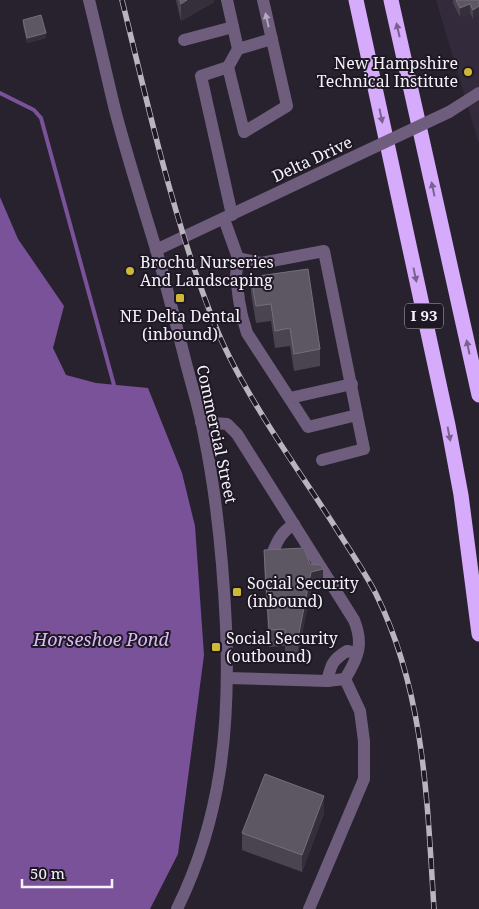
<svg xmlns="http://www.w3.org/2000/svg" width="479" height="909" font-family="'Noto Serif',serif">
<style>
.built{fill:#332a3b}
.water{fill:#7a529a}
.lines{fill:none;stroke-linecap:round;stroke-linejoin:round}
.stream{stroke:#7a529a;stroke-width:4}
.minor{stroke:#6e5d7d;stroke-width:12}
.highway{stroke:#d6abfb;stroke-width:15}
.rail-casing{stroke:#b9b4be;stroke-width:5.5}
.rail{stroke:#1e1824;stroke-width:4;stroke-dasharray:11;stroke-linecap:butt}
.minor-bridge{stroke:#6e5d7d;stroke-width:12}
.wall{fill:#4a4451}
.shaded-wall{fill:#352e3b}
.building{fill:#5c5763;stroke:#746f7b}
.oneway{fill:#b2a8bc}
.oneway2{fill:#7a6290}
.poi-dot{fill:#d0b837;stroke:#1e1824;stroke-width:2}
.labels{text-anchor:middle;stroke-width:4;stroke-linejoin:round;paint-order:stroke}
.shield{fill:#1e1824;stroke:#b5b1ba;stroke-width:1}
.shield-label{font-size:15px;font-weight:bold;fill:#f6f2fa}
.poi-label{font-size:16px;fill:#f6f2fa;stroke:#1e1824;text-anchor:start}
.street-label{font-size:16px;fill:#f6f2fa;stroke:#1e1824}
.water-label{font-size:18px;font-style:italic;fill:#d9baf6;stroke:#1e1824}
</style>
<rect width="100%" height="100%" fill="#28212e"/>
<polygon class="built" points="436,0 479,0 479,144"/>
<polygon class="water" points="0,197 18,239 64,306 53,348 66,375 96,383 148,388 182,473 195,526 204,655 178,854 150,909 0,909"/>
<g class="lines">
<polyline class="stream" points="0,93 34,110 41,118 114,385"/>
<g class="minor">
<path d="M89,0C98,36 106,73 115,110C127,156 142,203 156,249C167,288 177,328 187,367C193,390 200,412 204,435C217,498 223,562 226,626C230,727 222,817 177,909"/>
<polyline points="227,0 238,49 228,67"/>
<polyline points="184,40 233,27"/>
<polyline points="238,49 272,39"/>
<polyline points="449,112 479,93"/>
<polyline points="232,215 201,76 228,67 244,132 287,106 263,0"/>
<polyline points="224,219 238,258 236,276 239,300 242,316 247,333 308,427 357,415 364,449 322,460"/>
<polyline points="156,250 347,160"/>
<polyline points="238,258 261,263 324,251 357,415"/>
<polyline points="290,398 352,384"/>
<path d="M201,422L227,424L237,434L354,620C364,644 358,658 345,679L360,711L364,741V779L309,909"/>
<path d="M273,552C278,539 282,532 294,524"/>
<polyline points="228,678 327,681 345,679"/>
<path d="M327,681C331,665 332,660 347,651L357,653"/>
</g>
<g class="highway">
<polyline points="356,0 448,425 461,495 479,634"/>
<polyline points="391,0 479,395"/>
</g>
<defs>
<path id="rail" d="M122,0C144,89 164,178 193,265C204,296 214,327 229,356C258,414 297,468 332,522C347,546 363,569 376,594C425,694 427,800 434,909"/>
</defs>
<use href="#rail" class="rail-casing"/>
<use href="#rail" class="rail"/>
<polyline class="minor-bridge" points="347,160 449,112"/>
</g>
<g class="wall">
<polygon points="176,0 214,0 214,2 181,21"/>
<polygon points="453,0 479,0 473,19 470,13 460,17 453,3"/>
<polygon points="23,20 46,38 27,43 23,25"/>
<polygon points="251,277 320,349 320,366 294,371 290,346 275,348 271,321 256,323 251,294"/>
<polygon points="264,550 310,564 323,586 311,589 298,655 285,656 285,646 269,647 264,567"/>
<polygon points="324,813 302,872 242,850 242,833"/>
</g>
<g class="shaded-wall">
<polygon points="187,0 214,0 214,2 181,21 181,4"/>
<polygon points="470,4 470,13 460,17 460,8"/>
<polygon points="479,6 479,15 473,19 473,10"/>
<polygon points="46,33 46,38 27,43 27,38"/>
<polygon points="323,569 323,586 311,589 298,655 298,638 311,572"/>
<polygon points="324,796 324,813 302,872 302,855"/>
</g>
<g class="building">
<polygon points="180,0 187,0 181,4"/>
<polygon points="456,0 479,0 479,6 473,10 470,4 460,8"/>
<polygon points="41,15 46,33 27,38 23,20"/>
<polygon points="308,269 320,349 294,354 290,328 275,331 271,304 256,306 251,277"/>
<polygon points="304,548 310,564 321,565 323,569 311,572 298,638 285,639 285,629 269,630 264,550"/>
<polygon points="265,774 324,796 302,855 242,833"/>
</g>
<defs><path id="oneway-solid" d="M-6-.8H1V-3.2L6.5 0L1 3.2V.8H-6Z" transform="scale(1.25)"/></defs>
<use class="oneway" href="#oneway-solid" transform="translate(267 20) rotate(-103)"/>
<g class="oneway2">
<use href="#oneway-solid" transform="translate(398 30) rotate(-103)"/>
<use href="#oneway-solid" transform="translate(381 116) rotate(78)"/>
<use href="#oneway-solid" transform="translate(433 189) rotate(-102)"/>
<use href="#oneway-solid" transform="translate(415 275) rotate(78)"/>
<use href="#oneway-solid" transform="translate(468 347) rotate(-102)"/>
<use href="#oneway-solid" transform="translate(449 434) rotate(79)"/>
</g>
<g class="poi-dot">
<circle cx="468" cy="72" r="5"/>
<circle cx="130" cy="271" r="5"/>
<rect x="175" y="293" width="10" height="10" rx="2.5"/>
<rect x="232" y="587" width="10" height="10" rx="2.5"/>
<rect x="211" y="642" width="10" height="10" rx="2.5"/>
</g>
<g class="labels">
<rect class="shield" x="405" y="303.5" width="38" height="25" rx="4"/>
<g class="shield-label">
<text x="424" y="321">I 93</text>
</g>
<g class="poi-label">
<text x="458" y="69" text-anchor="end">New Hampshire<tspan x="458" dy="18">Technical Institute</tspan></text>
<text x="140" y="268">Brochu Nurseries<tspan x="140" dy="18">And Landscaping</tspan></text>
<text x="180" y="322" text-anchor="middle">NE Delta Dental<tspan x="180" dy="18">(inbound)</tspan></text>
<text x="247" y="589">Social Security<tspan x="247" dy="18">(inbound)</tspan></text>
<text x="226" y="644">Social Security<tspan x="226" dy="18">(outbound)</tspan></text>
</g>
<g class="street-label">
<text transform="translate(312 159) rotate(-25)" y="6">Delta Drive</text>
<text transform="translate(217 434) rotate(78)" y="6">Commercial Street</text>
</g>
<g class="water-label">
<text x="101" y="646">Horseshoe Pond</text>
</g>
</g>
<path d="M22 879v8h90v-8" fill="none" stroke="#f6f2fa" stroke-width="2.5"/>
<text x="30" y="879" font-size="15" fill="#f6f2fa" stroke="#1e1824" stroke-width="4" paint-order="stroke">50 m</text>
</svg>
